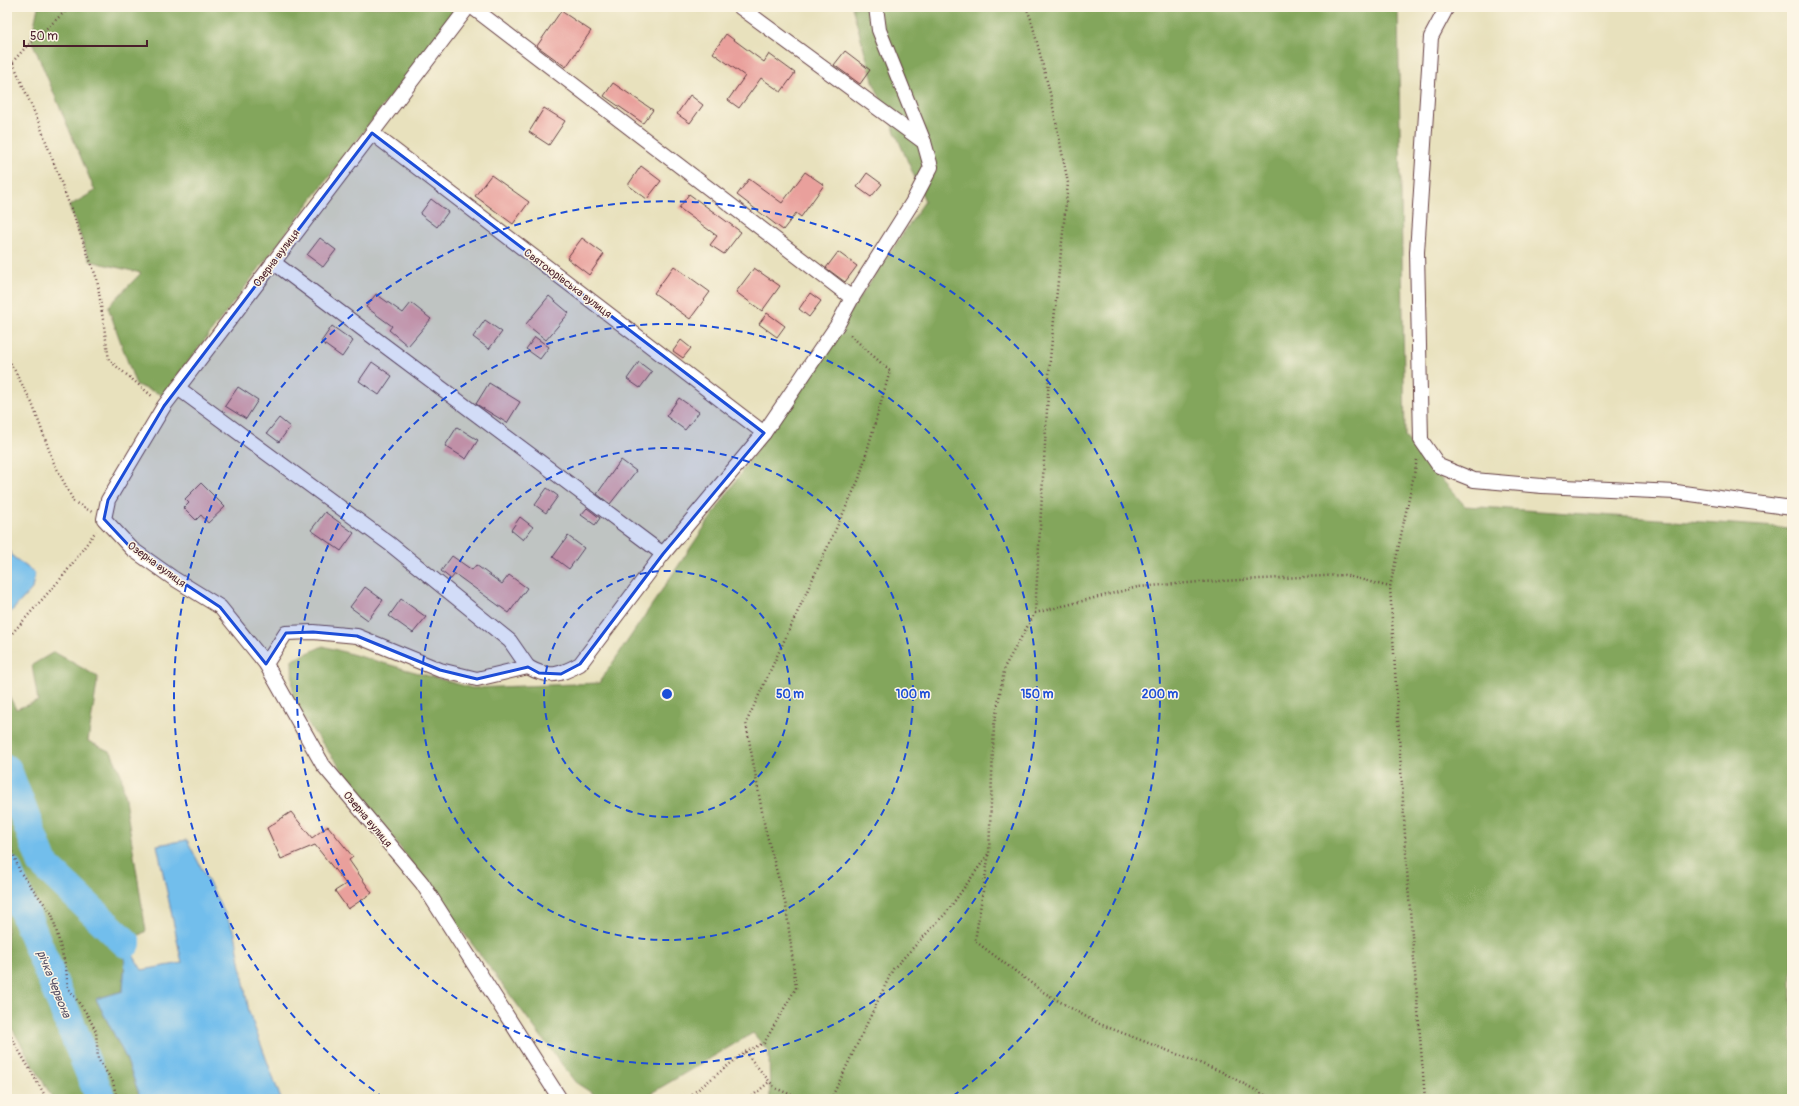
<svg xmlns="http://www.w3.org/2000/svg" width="1799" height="1106" font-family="Pangolin,sans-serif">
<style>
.forest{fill:#83a65c;stroke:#666244}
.water{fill:#72beec;stroke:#5e6e8c}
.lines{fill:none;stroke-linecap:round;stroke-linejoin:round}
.river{stroke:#72beec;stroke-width:30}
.building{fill:#e9a09c}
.minor-casing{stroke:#623c41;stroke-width:16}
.path{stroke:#623c41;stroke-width:2.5;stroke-dasharray:1 3;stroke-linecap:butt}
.minor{stroke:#fff;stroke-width:14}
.marked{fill:#1d4ed8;fill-opacity:0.2;stroke:#1d4ed8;stroke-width:3;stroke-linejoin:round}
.ring{fill:none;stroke:#1d4ed8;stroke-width:2;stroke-dasharray:7 5}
.labels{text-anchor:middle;stroke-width:3;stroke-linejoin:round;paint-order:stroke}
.street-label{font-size:11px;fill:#4a1f2b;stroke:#fcf5e5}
.water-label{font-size:12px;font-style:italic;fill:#564f65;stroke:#fcf5e5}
.centre{fill:#1d4ed8;stroke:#fcf5e5;stroke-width:2}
.ring-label{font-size:12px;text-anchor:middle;font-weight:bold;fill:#1d4ed8;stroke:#fcf5e5;stroke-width:3;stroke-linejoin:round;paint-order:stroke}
</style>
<rect width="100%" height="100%" fill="#fcf5e5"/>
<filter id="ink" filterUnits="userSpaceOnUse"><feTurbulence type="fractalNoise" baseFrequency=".025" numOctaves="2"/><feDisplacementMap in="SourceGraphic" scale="8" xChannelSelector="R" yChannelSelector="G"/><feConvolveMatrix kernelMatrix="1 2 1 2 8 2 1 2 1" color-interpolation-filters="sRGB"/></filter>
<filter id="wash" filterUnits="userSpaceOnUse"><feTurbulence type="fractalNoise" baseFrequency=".012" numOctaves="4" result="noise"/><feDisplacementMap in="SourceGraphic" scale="16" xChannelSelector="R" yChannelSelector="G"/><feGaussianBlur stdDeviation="0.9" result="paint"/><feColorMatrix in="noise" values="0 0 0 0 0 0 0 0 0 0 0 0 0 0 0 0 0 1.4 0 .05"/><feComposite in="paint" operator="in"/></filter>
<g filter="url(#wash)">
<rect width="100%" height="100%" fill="#e8e1bd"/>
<g class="forest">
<polygon points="38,7 458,7 163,395 136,385 108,307 141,273 90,261 69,206 95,191 31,39"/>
<polygon points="852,7 1398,7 1405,437 1465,506 1792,528 1792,1099 770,1099 769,1052 753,1033 648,1095 622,1099 601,1099 575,1082 293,704 292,660 323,646 472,688 599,683 925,201 874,84"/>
<polygon points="54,652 98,677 88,741 111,752 121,774 146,931 126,943 123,991 96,999 126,1058 141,1099 53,1099 7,1020 7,692 16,709 38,701 32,665"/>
</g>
<g class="water">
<polygon points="7,545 12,556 35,573 32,589 7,616"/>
<polygon points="187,840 235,933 249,1012 281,1099 141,1099 126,1058 96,999 123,991 126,943 142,970 182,963 157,845"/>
</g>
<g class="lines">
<g class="river">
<polyline points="7,770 43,864 126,943"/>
<polyline points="7,870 101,1099"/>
</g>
</g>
<g id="blocks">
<g class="building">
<polygon points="561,11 591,31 566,67 537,46"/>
<polygon points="726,34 764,62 769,54 795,73 781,92 761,78 739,108 728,100 745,76 713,53"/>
<polygon points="845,51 870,70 860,84 834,65"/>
<polygon points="613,83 653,110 643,123 604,96"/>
<polygon points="690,95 703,105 690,123 677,114"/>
<polygon points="544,108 565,121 549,145 529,132"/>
<polygon points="641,166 661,181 647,199 628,185"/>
<polygon points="805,172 824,185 801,217 796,213 783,230 737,195 749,179 782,203"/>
<polygon points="867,173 882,184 871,197 857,187"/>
<polygon points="491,175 529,202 513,224 475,196"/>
<polygon points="689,194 741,232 724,254 710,245 717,236 679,208"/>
<polygon points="431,199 448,212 437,227 420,214"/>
<polygon points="320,238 336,250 323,267 307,255"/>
<polygon points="582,238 604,254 589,275 567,258"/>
<polygon points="838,252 857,266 845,282 826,268"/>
<polygon points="674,266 710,292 690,319 654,293"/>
<polygon points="754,268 780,286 762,311 736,292"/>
<polygon points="810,293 821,301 809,317 799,309"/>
<polygon points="376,294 403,313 411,303 431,319 408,346 389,330 392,326 366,307"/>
<polygon points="549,296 569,313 546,340 526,324"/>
<polygon points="767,313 785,326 777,337 759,324"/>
<polygon points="485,320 502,332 489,349 473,337"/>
<polygon points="332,326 353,341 342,357 321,342"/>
<polygon points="535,337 549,347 540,359 526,349"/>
<polygon points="681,340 691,348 683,358 673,351"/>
<polygon points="372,362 392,376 379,395 359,381"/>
<polygon points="639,362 652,372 640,388 627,379"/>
<polygon points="489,383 520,402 507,423 476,404"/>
<polygon points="238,387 258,400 246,419 225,406"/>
<polygon points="679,398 699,412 685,430 666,416"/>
<polygon points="279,418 290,427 279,442 267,433"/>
<polygon points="457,427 478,440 466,459 445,446"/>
<polygon points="621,460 636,471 610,504 597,494"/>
<polygon points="201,483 225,507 208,523 201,515 196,520 184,508 189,503 185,499"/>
<polygon points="547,488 558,496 546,513 535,505"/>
<polygon points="587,508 600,518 595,525 581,515"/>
<polygon points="325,512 354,533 341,551 311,530"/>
<polygon points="520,517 533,527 523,540 511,530"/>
<polygon points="568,536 584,548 569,569 553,557"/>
<polygon points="452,556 472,570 476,565 502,584 509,575 527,588 509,613 455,574 451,579 441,571"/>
<polygon points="365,587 383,600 368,620 350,607"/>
<polygon points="401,599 426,617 413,633 389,616"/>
<polygon points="291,812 312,838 328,826 353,857 349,860 372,893 348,909 335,891 346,884 315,845 281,859 267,828"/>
</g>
</g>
</g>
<g filter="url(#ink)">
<use href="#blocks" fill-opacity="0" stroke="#623c41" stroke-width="1"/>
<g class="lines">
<defs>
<g id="minor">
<polyline points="468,7 164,406 108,500 104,519 132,549 173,578 220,607 266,664 323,765 422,883 560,1099"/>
<polyline points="740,7 924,142 931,167 912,203 852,298"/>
<polyline points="876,7 879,30 924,142"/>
<polyline points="1447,7 1431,37 1417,252 1421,440 1439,466 1474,480 1542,486 1676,492 1792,508"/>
<polyline points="372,133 764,433"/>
<polyline points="273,262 663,554"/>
<polyline points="178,388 390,544 510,641 528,667"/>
<path d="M266,664L286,633L313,632L357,636L440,670L477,679L528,667C549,679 560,675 580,664L663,554L764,433L838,324L852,298L472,7"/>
</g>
</defs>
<use href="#minor" class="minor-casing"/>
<g class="path">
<polyline points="1026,7 1031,19 1051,97 1068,183 1050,359 1035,613 1005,666 994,725 989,853 975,941 1043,992 1097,1023 1220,1071 1272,1099"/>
<polyline points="13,63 39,123 97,279 109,360 152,396"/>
<polyline points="7,68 25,48 70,7"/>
<polyline points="7,356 32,403 53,461 74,502 92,512"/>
<polyline points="1417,460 1390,587 1408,885 1425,1099"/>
<polyline points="1035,613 1138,587 1200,582 1344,575 1390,587"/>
<polyline points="7,639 64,575 96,531"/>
<polyline points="7,837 20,872 52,914 66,968 68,988 85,1011 96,1031 98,1059 113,1082 117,1099"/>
<polyline points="7,1030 47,1099"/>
<polyline points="745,1052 775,1088 801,1099"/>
<polyline points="686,1099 745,1052 764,1043 796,988 786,906 765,828 746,723 859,479 890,371 849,334"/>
<polyline points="749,1099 769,1082"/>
<polyline points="831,1099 893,969 946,913 989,853"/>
</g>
<use href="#minor" class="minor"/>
</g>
</g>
<path class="marked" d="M372,133L764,433L663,554L580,664L561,674L539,673L528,667L477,679L440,670L357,636L313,632L286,633L266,664L220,607L132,549L104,519L108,500L164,406Z"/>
<g class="ring">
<circle cx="667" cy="694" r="123"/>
<circle cx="667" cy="694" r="246"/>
<circle cx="667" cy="694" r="370"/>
<path d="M384 1098A493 493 0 1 1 950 1098"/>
</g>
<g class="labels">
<g class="street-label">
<text transform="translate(276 258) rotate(-53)" y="4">Озерна вулиця</text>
<text transform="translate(568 283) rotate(37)" y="4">Святоюрівська вулиця</text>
<text transform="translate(157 564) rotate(36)" y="4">Озерна вулиця</text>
<text transform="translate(368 819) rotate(50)" y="4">Озерна вулиця</text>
</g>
<g class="water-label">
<text transform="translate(54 984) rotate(68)" y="4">річка Червона</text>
</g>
</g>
<circle cx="667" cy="694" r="6" class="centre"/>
<g class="ring-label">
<text x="790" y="698">50 m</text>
<text x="913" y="698">100 m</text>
<text x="1037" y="698">150 m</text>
<text x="1160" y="698">200 m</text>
</g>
<rect width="1799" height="1106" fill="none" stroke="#fcf5e5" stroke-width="24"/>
<path d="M24 40v6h123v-6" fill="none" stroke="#4a1f2b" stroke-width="2"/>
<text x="30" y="40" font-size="12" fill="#4a1f2b" stroke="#fcf5e5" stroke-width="3" paint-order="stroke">50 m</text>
</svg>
